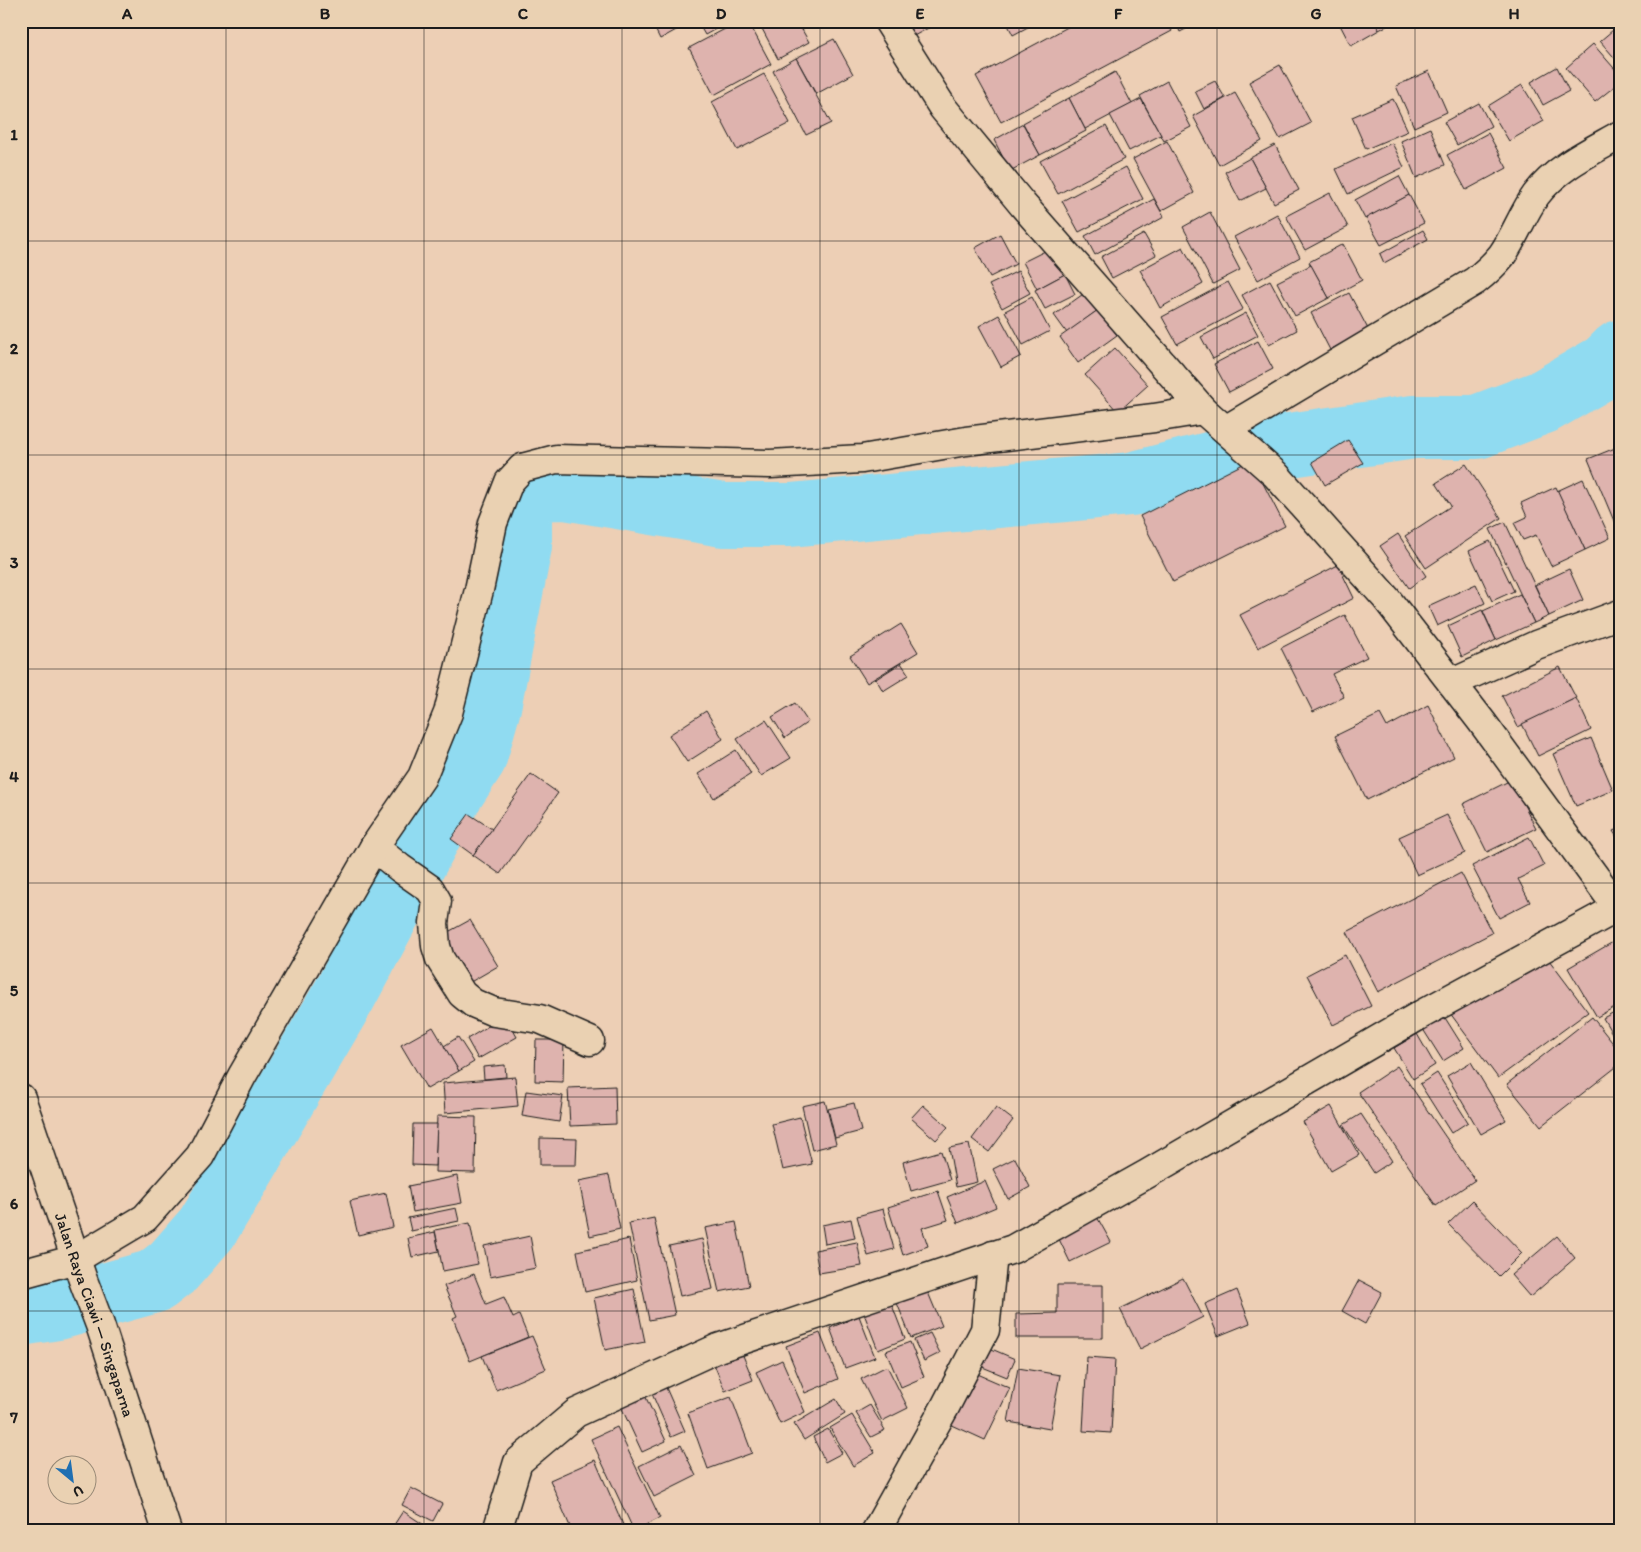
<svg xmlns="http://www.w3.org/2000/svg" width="1641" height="1552" font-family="Itim,sans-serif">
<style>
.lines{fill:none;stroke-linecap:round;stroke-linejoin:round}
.river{stroke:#90dbf1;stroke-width:64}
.building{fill:#deb3ae;stroke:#1c1c1c}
.street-casing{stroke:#1c1c1c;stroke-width:31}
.secondary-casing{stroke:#1c1c1c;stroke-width:31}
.street{stroke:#ead1b2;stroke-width:28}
.secondary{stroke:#ead1b2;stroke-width:28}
.grid{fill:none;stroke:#1c1c1c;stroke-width:1;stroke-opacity:0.55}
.labels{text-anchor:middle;stroke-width:4;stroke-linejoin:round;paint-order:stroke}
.street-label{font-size:16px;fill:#1c1c1c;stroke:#ead1b2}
.neatline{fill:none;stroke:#1c1c1c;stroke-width:2}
.grid-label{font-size:16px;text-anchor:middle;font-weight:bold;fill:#1c1c1c}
</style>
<rect width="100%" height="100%" fill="#edcfb5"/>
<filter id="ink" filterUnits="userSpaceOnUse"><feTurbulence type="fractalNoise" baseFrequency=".02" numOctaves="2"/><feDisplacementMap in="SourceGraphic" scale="10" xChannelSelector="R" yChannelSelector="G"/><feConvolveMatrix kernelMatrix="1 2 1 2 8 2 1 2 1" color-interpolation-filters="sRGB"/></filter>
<g filter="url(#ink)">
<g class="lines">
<polyline class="river" points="21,1314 58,1308 155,1281 173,1267 207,1228 242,1170 344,996 451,794 475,757 489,707 520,546 520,511 529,489 565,488 723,515 790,515 1131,484 1276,447 1414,427 1477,427 1543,402 1607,365 1620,352"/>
</g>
<g class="building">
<polygon points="651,21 686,21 687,24 660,39"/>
<polygon points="697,21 730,21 705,35"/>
<polygon points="740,21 748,21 771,64 714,95 689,48"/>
<polygon points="758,21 797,21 809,42 778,59"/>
<polygon points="797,21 818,21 802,30"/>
<polygon points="903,21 941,21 912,37"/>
<polygon points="1006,21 1039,21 1013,35"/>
<polygon points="1079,21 1167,21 1172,31 1001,122 976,76"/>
<polygon points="1175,21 1201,21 1180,32"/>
<polygon points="1338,21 1374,21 1379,30 1351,46"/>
<polygon points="1374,21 1394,21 1394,22 1379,30"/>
<polygon points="1620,24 1620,62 1619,63 1600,41"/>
<polygon points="834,39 853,74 816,94 796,58"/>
<polygon points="1593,44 1620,75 1620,82 1595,102 1566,68"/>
<polygon points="796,58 831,123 806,135 773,71"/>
<polygon points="1280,65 1311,123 1280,139 1249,82"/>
<polygon points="1557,67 1569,91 1543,105 1531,82"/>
<polygon points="1429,71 1447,112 1414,127 1396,86"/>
<polygon points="1115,72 1132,104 1085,129 1069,98"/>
<polygon points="764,74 790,123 737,150 712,102"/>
<polygon points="1167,81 1191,127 1164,141 1140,96"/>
<polygon points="1215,81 1225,98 1204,109 1195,91"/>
<polygon points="1522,85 1544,121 1509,141 1488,106"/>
<polygon points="1235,93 1262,141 1219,165 1193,116"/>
<polygon points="1069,98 1086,131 1040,155 1023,123"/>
<polygon points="1141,99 1161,135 1129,151 1110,115"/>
<polygon points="1393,99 1408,131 1366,149 1352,117"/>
<polygon points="1479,103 1491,126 1457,145 1444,122"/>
<polygon points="1023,124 1040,155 1010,171 994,140"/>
<polygon points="1106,126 1124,159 1058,194 1040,161"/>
<polygon points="1430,128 1445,165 1416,178 1401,141"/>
<polygon points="1488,133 1507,168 1466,190 1447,155"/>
<polygon points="1167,141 1194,193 1161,211 1133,159"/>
<polygon points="1392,143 1404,167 1348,194 1336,169"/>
<polygon points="1275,145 1299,190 1274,203 1250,158"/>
<polygon points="1250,158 1266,188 1240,201 1225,172"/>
<polygon points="1126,167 1143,199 1079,232 1062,201"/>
<polygon points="1399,176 1409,195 1365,219 1355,200"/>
<polygon points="1330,193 1348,227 1305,250 1286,216"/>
<polygon points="1409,195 1424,223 1381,245 1366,218"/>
<polygon points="1154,199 1164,217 1095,255 1085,236"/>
<polygon points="1210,212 1240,270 1213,284 1183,227"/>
<polygon points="1277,214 1300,257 1258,280 1234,237"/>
<polygon points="1423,230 1428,239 1384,263 1380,254"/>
<polygon points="1000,234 1016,264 990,277 975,248"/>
<polygon points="1144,234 1156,255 1112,278 1101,257"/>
<polygon points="1343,244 1362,280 1329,298 1309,262"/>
<polygon points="1183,247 1203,284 1160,308 1140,270"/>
<polygon points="1051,248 1065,274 1037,289 1023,262"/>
<polygon points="1311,265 1329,298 1295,316 1277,282"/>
<polygon points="1018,271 1030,293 1002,308 989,285"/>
<polygon points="1065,274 1075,294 1045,309 1035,290"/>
<polygon points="1270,280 1297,330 1269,345 1242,295"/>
<polygon points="1228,282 1243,309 1177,344 1162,317"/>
<polygon points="1086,292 1098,310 1067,333 1054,315"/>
<polygon points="1349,293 1368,329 1330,350 1311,313"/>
<polygon points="1032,297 1050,331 1023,345 1005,311"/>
<polygon points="1098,310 1117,335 1078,363 1060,337"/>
<polygon points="1246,313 1258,335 1213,359 1201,337"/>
<polygon points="999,315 1021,356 1001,367 979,326"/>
<polygon points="1258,341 1273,369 1229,392 1214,364"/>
<polygon points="1115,348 1148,385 1118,412 1085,375"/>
<polygon points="1348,440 1363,463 1325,485 1312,462"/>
<polygon points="1620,446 1620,519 1614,521 1588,459"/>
<polygon points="1251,460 1285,526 1173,582 1140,516"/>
<polygon points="1466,464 1501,518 1426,568 1405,536 1451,506 1436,483"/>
<polygon points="1583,479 1610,538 1585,550 1557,491"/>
<polygon points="1556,487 1585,550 1551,566 1536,535 1523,540 1514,523 1527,517 1521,503"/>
<polygon points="1505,522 1549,616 1534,623 1490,529"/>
<polygon points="1398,534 1426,576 1409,588 1380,546"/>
<polygon points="1490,541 1514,591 1492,601 1469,551"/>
<polygon points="1338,565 1354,598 1258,648 1240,615"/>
<polygon points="1569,569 1583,600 1549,616 1535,585"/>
<polygon points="1476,584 1485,603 1437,626 1428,606"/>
<polygon points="1520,594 1534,623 1496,640 1483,611"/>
<polygon points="1482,610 1496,640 1462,657 1448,626"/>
<polygon points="1345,615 1367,657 1332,674 1344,697 1313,712 1281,648"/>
<polygon points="901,624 918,652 867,683 850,656"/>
<polygon points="901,663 909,675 883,691 876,679"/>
<polygon points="1560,667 1576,698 1518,727 1502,696"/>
<polygon points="1576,698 1591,730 1538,756 1522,724"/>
<polygon points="795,703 808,722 785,738 772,717"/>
<polygon points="1428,705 1454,757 1367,800 1335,736 1380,714 1387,727"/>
<polygon points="706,711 723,739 687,762 669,735"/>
<polygon points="766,720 791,758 761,776 737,739"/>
<polygon points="1591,738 1613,790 1576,806 1553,754"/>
<polygon points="736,750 751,774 714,798 698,774"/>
<polygon points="531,774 558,793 500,874 473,855"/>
<polygon points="1511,780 1536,828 1487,852 1463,804"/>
<polygon points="469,814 492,829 473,855 451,839"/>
<polygon points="1447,815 1465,853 1417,875 1399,837"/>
<polygon points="1620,828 1620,842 1613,831"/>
<polygon points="1529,837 1544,866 1518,879 1530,902 1499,918 1472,866"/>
<polygon points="1461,873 1492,933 1378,992 1347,932"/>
<polygon points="470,920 498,966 467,984 439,937"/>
<polygon points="1613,942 1620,954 1620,1004 1597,1017 1568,968"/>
<polygon points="1345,955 1371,1006 1333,1025 1307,975"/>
<polygon points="1549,960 1588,1012 1498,1078 1447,1009"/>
<polygon points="1620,1009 1620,1047 1603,1018"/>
<polygon points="1442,1013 1464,1048 1443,1061 1421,1026"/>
<polygon points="505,1016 517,1037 478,1059 467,1039"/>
<polygon points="1592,1017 1620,1052 1620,1064 1541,1126 1507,1084"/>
<polygon points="433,1027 459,1071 427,1089 401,1045"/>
<polygon points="1417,1034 1435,1065 1413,1079 1394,1048"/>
<polygon points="458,1037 474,1062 459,1071 444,1046"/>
<polygon points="536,1040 564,1040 563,1082 535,1081"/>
<polygon points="1471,1062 1506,1120 1481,1134 1447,1076"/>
<polygon points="505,1065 506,1077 484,1079 483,1067"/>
<polygon points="1397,1066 1475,1180 1436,1206 1358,1092"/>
<polygon points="1437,1073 1468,1122 1451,1133 1420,1084"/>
<polygon points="515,1077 518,1106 445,1113 443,1083"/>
<polygon points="615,1086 616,1124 570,1126 568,1088"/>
<polygon points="526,1091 563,1096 559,1122 522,1116"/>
<polygon points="825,1101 836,1144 812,1150 802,1106"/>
<polygon points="854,1103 861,1131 835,1138 828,1109"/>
<polygon points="923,1105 948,1127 936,1140 911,1118"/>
<polygon points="1331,1106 1359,1155 1331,1171 1303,1122"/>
<polygon points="996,1107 1013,1120 989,1152 972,1139"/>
<polygon points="1361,1114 1392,1161 1374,1173 1343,1125"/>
<polygon points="437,1116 476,1117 475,1173 435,1172"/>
<polygon points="800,1117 812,1164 783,1170 772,1124"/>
<polygon points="413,1124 437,1124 435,1166 412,1165"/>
<polygon points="540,1138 577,1139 576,1165 540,1165"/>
<polygon points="969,1144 977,1182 956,1187 949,1148"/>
<polygon points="941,1151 950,1180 911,1191 903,1162"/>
<polygon points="1015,1158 1030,1187 1008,1199 993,1169"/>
<polygon points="609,1175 620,1229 590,1236 579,1181"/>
<polygon points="457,1176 462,1203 413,1212 408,1186"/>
<polygon points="985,1181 996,1207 958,1223 947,1197"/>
<polygon points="938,1191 948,1220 922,1228 928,1246 903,1255 888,1207"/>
<polygon points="386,1193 393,1227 358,1235 350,1201"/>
<polygon points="1472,1201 1522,1253 1499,1276 1448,1224"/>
<polygon points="456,1208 459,1221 411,1231 408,1218"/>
<polygon points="883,1209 894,1249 868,1256 857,1216"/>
<polygon points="1097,1217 1111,1242 1070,1262 1058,1237"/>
<polygon points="654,1218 675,1315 649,1320 629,1223"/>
<polygon points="851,1219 855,1238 825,1244 822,1225"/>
<polygon points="736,1222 749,1286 719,1292 705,1228"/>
<polygon points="470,1223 478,1264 443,1271 435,1230"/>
<polygon points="435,1232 439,1251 412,1257 408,1238"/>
<polygon points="530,1236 536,1268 490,1277 484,1246"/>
<polygon points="1557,1236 1575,1258 1530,1297 1511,1275"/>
<polygon points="629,1239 637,1280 585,1292 577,1251"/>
<polygon points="702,1239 713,1289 680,1296 669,1246"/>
<polygon points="857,1242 862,1266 819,1273 815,1250"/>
<polygon points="474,1274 486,1304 504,1297 513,1318 519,1315 528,1337 470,1361 453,1318 457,1316 444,1286"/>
<polygon points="1183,1278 1203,1317 1140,1349 1120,1309"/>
<polygon points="1359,1280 1382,1292 1365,1324 1342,1311"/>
<polygon points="1057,1285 1103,1285 1103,1338 1016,1338 1016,1314 1057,1313"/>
<polygon points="634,1289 645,1342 605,1350 594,1298"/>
<polygon points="927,1290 942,1326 911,1338 897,1303"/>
<polygon points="1237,1290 1250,1323 1218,1336 1205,1304"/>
<polygon points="890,1300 905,1339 878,1350 863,1311"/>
<polygon points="859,1316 875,1357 845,1368 830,1328"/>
<polygon points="820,1333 838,1379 805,1393 786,1346"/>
<polygon points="930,1333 940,1353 924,1361 914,1340"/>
<polygon points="532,1336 546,1369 496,1390 482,1356"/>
<polygon points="910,1342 924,1377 901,1387 886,1351"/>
<polygon points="987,1347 1015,1359 1007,1377 980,1366"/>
<polygon points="742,1353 753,1380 725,1391 714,1364"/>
<polygon points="1087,1357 1115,1359 1111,1433 1083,1431"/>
<polygon points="782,1360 805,1412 780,1424 756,1372"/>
<polygon points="887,1366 908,1408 882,1421 861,1379"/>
<polygon points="1018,1368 1060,1375 1050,1429 1008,1422"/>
<polygon points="973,1372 1010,1388 985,1440 950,1424"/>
<polygon points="663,1381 685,1431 671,1437 649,1387"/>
<polygon points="642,1389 666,1441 642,1452 618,1400"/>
<polygon points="731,1397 752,1453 708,1469 688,1413"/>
<polygon points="836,1399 845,1414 804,1440 794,1424"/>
<polygon points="870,1405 885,1430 871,1437 856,1413"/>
<polygon points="852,1415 875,1453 853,1466 830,1428"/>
<polygon points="617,1427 660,1518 634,1531 591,1439"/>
<polygon points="828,1429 842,1453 825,1462 813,1437"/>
<polygon points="681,1445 696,1476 654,1497 639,1466"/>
<polygon points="595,1460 624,1527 616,1531 572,1531 550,1480"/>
<polygon points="411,1488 442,1504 433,1521 402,1505"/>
<polygon points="403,1511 430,1529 429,1531 390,1531"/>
</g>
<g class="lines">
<defs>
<g id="street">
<polyline points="888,21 943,108 1023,205 1203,410 1275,474 1386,598 1482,722 1620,911"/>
<path d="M1227,429L1475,281C1485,273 1494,265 1502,255C1515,236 1523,213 1536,195C1557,167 1590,152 1620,135"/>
<polyline points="1452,683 1536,645 1620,614"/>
<polyline points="374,847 400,868 430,889 437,901 434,923 436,946 440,959 462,994 473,1003 494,1012 540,1019 590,1041"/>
<polyline points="21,1274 76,1259 145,1218 200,1156 242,1076 374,847 422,777 448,713 479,590 493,523 509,482 522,468 556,459 770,464 862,459 966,441 1154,418 1203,410"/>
<polyline points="497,1531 518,1462 576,1413 718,1348 1013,1249 1147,1174 1422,1014 1617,908"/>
<polyline points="876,1531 944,1409 985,1330 993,1255"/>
</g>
<g id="secondary">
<path id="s1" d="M21,1098L83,1280L100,1325L167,1531"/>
</g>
</defs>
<use href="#street" class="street-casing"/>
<use href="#secondary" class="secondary-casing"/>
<use href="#street" class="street"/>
<use href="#secondary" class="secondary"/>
</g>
</g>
<path class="grid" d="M226,21V1531M424,21V1531M622,21V1531M820,21V1531M1019,21V1531M1217,21V1531M1415,21V1531M21,241H1620M21,455H1620M21,669H1620M21,883H1620M21,1097H1620M21,1311H1620"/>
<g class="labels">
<g class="street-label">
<text dy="6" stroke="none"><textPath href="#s1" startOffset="229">Jalan Raya Ciawi — Singaparna</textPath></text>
</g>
</g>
<rect width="1641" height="1552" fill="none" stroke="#ead1b2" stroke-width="55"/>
<g transform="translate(72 1480) rotate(151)"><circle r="24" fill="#ead1b2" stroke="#988976"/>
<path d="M0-4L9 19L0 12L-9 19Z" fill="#1f6fb2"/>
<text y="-8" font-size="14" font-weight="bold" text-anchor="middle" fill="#1c1c1c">U</text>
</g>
<rect x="28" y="28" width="1586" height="1496" class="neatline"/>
<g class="grid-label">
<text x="127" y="19">A</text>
<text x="325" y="19">B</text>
<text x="523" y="19">C</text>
<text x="721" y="19">D</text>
<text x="920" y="19">E</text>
<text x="1118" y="19">F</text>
<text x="1316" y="19">G</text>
<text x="1514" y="19">H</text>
<text x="14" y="140">1</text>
<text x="14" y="354">2</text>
<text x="14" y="568">3</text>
<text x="14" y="782">4</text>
<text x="14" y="996">5</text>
<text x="14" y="1209">6</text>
<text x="14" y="1423">7</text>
</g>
</svg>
